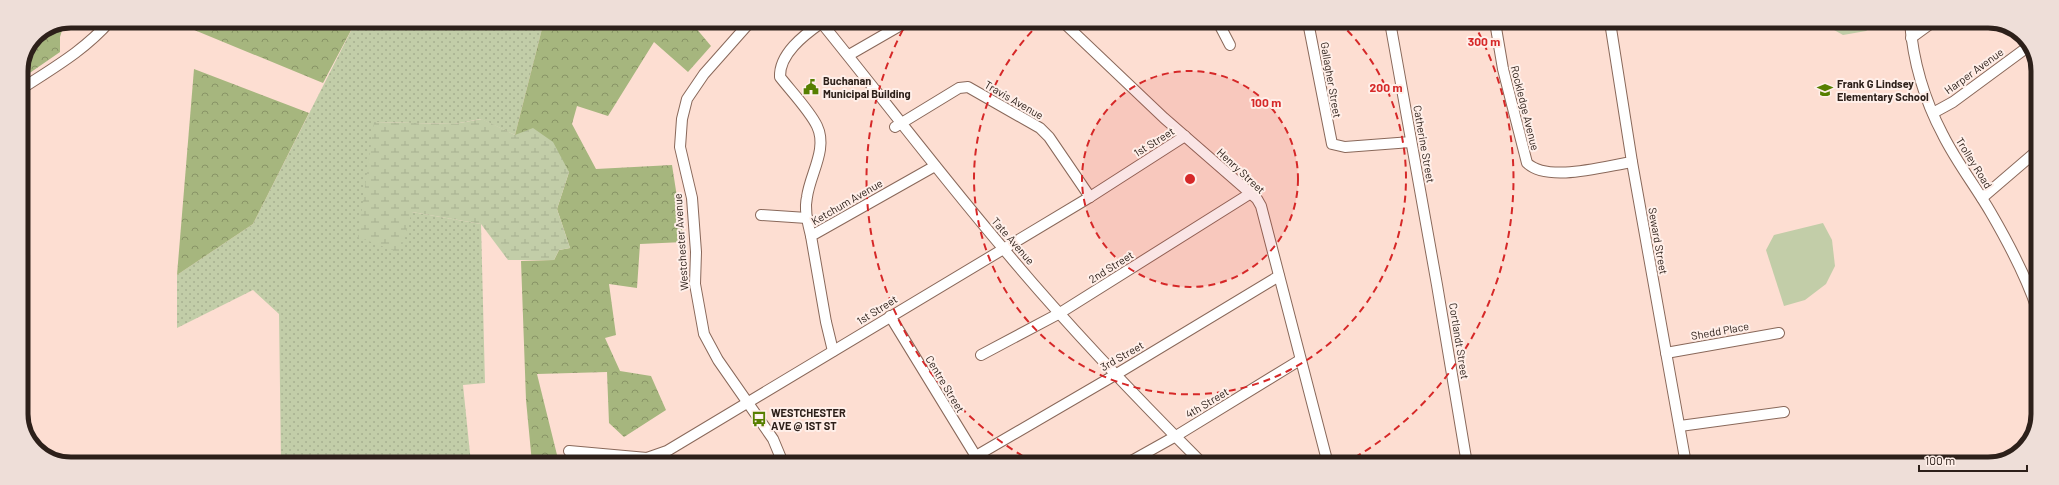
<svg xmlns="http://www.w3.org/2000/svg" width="2059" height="485" font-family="Barlow,sans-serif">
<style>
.grass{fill:url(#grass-dots)}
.forest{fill:url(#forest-crowns)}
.wetland{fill:url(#wetland-marsh)}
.pitch{fill:#c2cda8}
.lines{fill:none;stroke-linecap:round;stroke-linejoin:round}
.minor-casing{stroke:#89685a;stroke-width:12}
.minor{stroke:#fff;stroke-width:10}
.ring{fill:none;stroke:#d62828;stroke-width:2;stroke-dasharray:7 5}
.labels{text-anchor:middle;stroke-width:4;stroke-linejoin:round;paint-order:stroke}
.street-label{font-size:11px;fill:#2d201a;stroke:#ffefe9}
.poi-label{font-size:11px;font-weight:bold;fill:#2d201a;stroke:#ffefe9;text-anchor:start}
.rim{fill:none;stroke:#2d201a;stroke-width:5}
.centre{fill:#d62828;stroke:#ffefe9;stroke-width:2}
.ring-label{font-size:12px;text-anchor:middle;font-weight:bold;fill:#d62828;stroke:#ffefe9;stroke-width:4;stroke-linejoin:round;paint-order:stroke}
</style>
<defs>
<pattern id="grass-dots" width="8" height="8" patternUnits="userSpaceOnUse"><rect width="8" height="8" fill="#c2cda8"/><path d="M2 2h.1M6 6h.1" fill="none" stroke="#a7b090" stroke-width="1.8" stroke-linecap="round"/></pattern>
<pattern id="forest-crowns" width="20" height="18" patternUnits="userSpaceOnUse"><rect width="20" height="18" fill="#a6b67e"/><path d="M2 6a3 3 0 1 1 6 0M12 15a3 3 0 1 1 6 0" fill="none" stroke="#889466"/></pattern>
<pattern id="wetland-marsh" width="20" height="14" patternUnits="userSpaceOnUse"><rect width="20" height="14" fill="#c2cda8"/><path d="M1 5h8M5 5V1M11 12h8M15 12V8" fill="none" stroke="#a7b090"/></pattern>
</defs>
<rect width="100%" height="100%" fill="#fdded2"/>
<polygon class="grass" points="356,21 544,21 515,135 481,119 454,124 374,122 412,212 481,224 485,383 463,385 471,463 281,463 279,314 253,290 177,328 177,275 253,224"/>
<g class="forest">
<polygon points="186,21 235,21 244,25 247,21 356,21 323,83 187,27"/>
<polygon points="544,21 690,21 711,46 688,72 654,42 608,116 577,106 572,124 596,169 672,165 684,242 640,244 637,288 609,284 616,335 605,338 620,371 651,376 666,410 624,437 609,423 607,372 537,374 559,463 532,463 526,400 521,261 554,260 559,250 570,248 557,209 569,172 515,135"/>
<polygon points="64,24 60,37 60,52 21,79 21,71 36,35"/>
<polygon points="194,69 309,113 253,224 177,275"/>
</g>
<polygon class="wetland" points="482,119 515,135 533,128 553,142 569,172 557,209 570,248 559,250 554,260 508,260 481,224 412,212 400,253 358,237 374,122 454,124"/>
<g class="pitch">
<polygon points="1820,22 1877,22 1866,31 1843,35"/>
<polygon points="1823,223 1832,240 1835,266 1826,284 1805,300 1784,306 1766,250 1774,235"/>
</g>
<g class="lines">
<defs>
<g id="minor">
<polyline points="751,21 704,74 687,99 682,119 680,147 692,198 696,252 695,284 704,334 718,360 773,439 783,463"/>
<path d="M820,21C881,96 939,173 1002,247C1065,323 1133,394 1203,464"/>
<polyline points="1063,22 1164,118 1257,199 1261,206 1328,464"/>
<polyline points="1218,22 1230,45"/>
<polyline points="1308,22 1332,144 1345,147 1411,142"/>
<polyline points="1390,22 1437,285 1467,464"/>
<path d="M1495,22L1503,69L1527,163C1548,183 1605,166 1632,162"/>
<polyline points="1610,22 1632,162 1686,464"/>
<path d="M1910,22C1913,61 1925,101 1943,135C1957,163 1976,187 1991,213C2009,244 2026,276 2037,309"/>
<polyline points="1911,38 1933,22"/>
<polyline points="849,55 908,21"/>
<path d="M21,89C53,68 85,50 110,21"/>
<polyline points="1933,113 1953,102 2029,46"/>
<polyline points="895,127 959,88 968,87 1040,128 1049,137 1090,197"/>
<polyline points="1982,198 2038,150"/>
<polyline points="761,215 807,218"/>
<path d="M811,236C808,223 804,210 807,197C810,174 828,149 817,126C810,111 790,90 780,77C779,54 804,35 821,23"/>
<polyline points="890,316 980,463"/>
<polyline points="833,351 826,322 811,236 935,166"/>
<polyline points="1666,353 1779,333"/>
<polyline points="981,355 1060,313 1251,193"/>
<polyline points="1680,426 1784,412"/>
<polyline points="2034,429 2037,413"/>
<polyline points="569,451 647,458 667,451 1090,197 1185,136"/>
<polyline points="976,456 1115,375 1279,276"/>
<polyline points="1126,464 1176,436 1300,360"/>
</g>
</defs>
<use href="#minor" class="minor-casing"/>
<use href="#minor" class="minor"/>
</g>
<circle cx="1190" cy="179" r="108" fill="#d62828" fill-opacity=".12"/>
<g class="ring">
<circle cx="1190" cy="179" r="108"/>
<path d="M1339 22A216 216 0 1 1 1041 22"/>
<path d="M1033 462A324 324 0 0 1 907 22M1473 22A324 324 0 0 1 1347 462"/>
</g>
<defs>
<symbol id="civic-bare" viewBox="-9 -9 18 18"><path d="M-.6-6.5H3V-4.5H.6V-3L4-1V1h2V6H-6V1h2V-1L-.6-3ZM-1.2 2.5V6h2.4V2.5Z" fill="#567f00" stroke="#ffefe9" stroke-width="2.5" paint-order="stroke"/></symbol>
<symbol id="school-bare" viewBox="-9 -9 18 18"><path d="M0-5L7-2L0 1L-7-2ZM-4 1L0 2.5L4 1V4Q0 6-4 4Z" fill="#567f00" stroke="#ffefe9" stroke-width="2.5" paint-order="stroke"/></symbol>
<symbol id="bus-bare" viewBox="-9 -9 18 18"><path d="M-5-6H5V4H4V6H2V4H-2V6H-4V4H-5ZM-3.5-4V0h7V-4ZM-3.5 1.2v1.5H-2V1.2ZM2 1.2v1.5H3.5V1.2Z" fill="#567f00" stroke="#ffefe9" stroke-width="2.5" paint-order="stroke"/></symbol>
</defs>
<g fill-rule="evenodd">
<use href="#civic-bare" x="800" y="76" width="22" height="22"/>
<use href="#school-bare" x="1814" y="79" width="22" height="22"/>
<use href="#bus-bare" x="748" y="408" width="22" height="22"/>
</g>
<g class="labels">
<g class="street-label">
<text transform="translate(1974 71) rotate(-36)" y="4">Harper Avenue</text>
<text transform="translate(1331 80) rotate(80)" y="4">Gallagher Street</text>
<text transform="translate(1014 100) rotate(30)" y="4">Travis Avenue</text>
<text transform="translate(1525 108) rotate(76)" y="4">Rockledge Avenue</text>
<text transform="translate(1154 142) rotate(-32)" y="4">1st Street</text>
<text transform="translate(1424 144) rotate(80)" y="4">Catherine Street</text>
<text transform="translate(1974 163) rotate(58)" y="4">Trolley Road</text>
<text transform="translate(1241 171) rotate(43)" y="4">Henry Street</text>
<text transform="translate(847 202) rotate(-30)" y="4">Ketchum Avenue</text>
<text transform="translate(1013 241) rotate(49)" y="4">Tate Avenue</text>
<text transform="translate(1658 241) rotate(80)" y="4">Seward Street</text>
<text transform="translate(681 242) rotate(-94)" y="4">Westchester Avenue</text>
<text transform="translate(1111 267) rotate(-32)" y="4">2nd Street</text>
<text transform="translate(877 310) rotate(-32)" y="4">1st Street</text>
<text transform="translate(1720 331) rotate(-10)" y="4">Shedd Place</text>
<text transform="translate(1459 341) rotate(81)" y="4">Cortlandt Street</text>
<text transform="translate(1122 356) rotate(-30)" y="4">3rd Street</text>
<text transform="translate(945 384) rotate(59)" y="4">Centre Street</text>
<text transform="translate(1207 403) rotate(-31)" y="4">4th Street</text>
</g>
<g class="poi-label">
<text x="823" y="85">Buchanan<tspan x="823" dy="13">Municipal Building</tspan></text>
<text x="1837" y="88">Frank G Lindsey<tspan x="1837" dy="13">Elementary School</tspan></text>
<text x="771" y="417">WESTCHESTER<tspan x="771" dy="13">AVE @ 1ST ST</tspan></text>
</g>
</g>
<path d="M0 0H2059V485H0ZM71 28H1988A43 43 0 0 1 2031 71V414A43 43 0 0 1 1988 457H71A43 43 0 0 1 28 414V71A43 43 0 0 1 71 28Z" fill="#eeded8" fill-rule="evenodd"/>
<path class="rim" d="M71 28H1988A43 43 0 0 1 2031 71V414A43 43 0 0 1 1988 457H71A43 43 0 0 1 28 414V71A43 43 0 0 1 71 28Z"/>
<circle cx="1190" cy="179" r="6" class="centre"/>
<g class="ring-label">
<text x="1484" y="46">300 m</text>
<text x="1386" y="92">200 m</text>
<text x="1266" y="107">100 m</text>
</g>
<path d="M1919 465v6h108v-6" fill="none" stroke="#2d201a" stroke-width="2"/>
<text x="1925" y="465" font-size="12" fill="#2d201a" stroke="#ffefe9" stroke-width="3" paint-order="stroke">100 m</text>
</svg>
